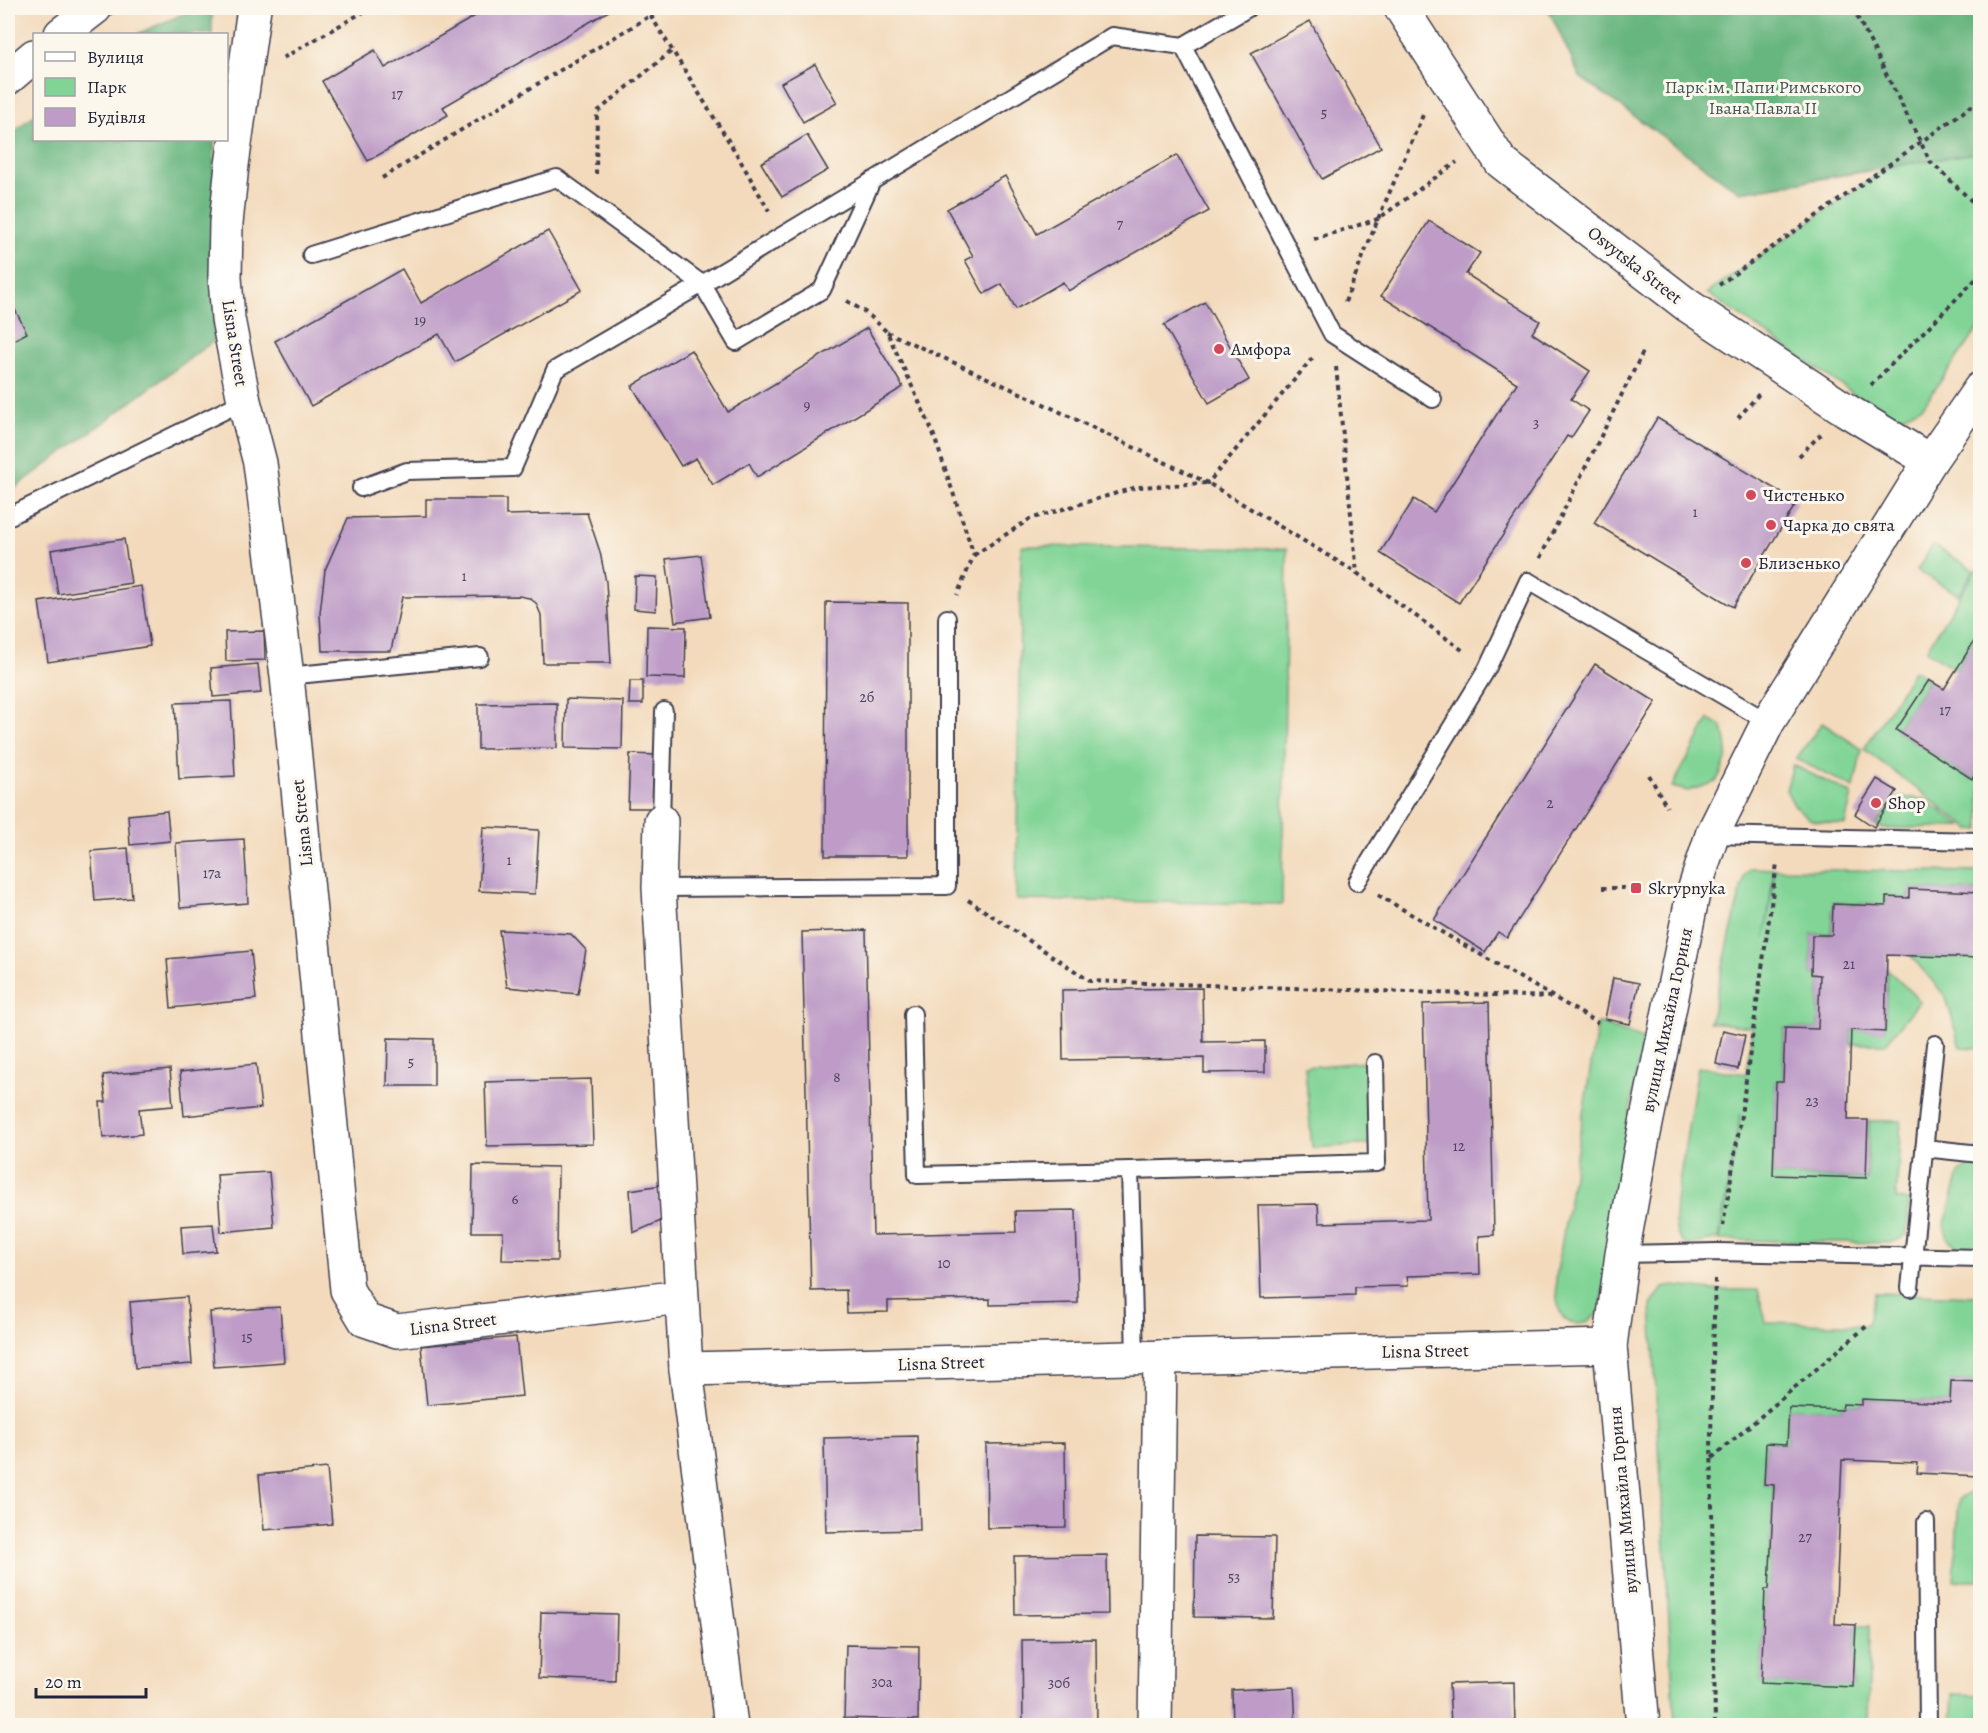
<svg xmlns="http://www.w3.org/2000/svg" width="1988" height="1733" font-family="Alegreya,serif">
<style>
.green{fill:#81d496;stroke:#527b68;stroke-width:1.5}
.forest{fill:#68b67f;stroke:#456c5d;stroke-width:1.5}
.building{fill:#be9cc7}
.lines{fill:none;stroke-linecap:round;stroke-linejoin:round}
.lane-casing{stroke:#413e4e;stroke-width:20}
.street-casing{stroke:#413e4e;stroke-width:36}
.secondary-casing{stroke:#413e4e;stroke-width:36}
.path{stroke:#413e4e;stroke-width:4;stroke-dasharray:4.5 4.5;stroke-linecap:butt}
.lane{stroke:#fff;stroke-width:16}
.street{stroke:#fff;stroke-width:33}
.secondary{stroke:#fff;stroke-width:33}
.poi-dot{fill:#d1495b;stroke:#fbf7ec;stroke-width:2}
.labels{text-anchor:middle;stroke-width:6;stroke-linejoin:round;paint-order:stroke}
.number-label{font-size:15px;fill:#49405e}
.park-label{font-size:18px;fill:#3e5756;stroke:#fbf7ec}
.street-label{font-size:18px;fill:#22223b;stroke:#fbf7ec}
.poi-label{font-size:18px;fill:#22223b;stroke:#fbf7ec;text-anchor:start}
</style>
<rect width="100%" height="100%" fill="#fbf7ec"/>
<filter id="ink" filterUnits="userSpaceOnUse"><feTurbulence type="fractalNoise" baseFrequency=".0167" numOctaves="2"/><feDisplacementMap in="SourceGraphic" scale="12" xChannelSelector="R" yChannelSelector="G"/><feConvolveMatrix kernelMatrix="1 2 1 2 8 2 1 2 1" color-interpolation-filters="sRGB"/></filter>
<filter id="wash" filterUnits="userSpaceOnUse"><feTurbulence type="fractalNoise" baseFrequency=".008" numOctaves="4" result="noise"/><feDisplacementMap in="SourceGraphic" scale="24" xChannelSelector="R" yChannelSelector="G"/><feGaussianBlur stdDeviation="1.35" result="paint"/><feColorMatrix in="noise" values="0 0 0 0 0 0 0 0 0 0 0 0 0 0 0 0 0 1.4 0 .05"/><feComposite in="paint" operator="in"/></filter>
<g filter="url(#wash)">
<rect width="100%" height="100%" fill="#f3dabc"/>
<g class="green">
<polygon points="1548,8 1980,8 1980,326 1923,406 1903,416 1886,416 1707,293 1886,168 1740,192 1580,77"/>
<polygon points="1933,545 1974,570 1959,595 1917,570"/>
<polygon points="1021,546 1287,549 1282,904 1016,900"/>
<polygon points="1976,570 1980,572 1980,632 1956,670 1926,650"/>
<polygon points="1914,670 1929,680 1896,730 1972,779 1980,767 1980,830 1970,829 1864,749"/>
<path d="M1709,719L1722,726C1730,752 1729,758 1716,782L1688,791L1672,787Z"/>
<polygon points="1822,723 1862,749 1854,788 1796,759"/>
<polygon points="1793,765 1852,794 1845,825 1811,820 1794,805 1786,790"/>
<polygon points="1897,797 1924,799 1962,826 1883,829 1876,825"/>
<polygon points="1751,868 1774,869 1765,938 1775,869 1980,872 1980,891 1909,889 1908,898 1886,897 1885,905 1833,903 1831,934 1812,934 1811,974 1820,975 1818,1029 1784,1028 1783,1082 1776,1082 1773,1175 1867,1179 1869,1121 1901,1121 1896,1199 1909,1200 1907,1234 1899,1240 1889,1243 1720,1240 1740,1114 1719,1239 1689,1245 1683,1243 1677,1234 1675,1221 1676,1201 1698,1067 1746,1074 1752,1027 1710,1022 1744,876"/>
<polygon points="1911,956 1980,958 1980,1048 1960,1047 1946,997"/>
<polygon points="1887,969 1920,1001 1885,1044 1851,1044 1851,1030 1885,1031"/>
<path d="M1598,1023L1643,1039L1627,1127L1600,1312C1595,1315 1589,1322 1584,1323C1556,1330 1556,1296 1556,1278Z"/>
<polygon points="1366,1062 1372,1144 1312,1148 1305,1067"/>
<polygon points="1980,1157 1980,1249 1960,1249 1948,1239 1945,1224 1959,1173"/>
<polygon points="1673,1286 1713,1290 1758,1290 1766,1322 1867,1325 1875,1293 1980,1296 1980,1382 1951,1381 1950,1403 1863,1399 1862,1405 1843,1404 1842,1410 1789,1408 1787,1444 1766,1443 1764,1484 1774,1485 1769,1589 1765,1589 1761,1683 1853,1686 1856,1625 1870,1625 1868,1725 1675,1725 1651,1305 1663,1288"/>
<polygon points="1980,1487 1980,1581 1954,1581 1959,1499"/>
<polygon points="1953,1694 1980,1695 1980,1725 1951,1725"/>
</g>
<g class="forest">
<polygon points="197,8 212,8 212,34 137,34"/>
<polygon points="1548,8 1980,8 1980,152 1740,192 1580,77"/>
<polygon points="34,115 34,140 214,140 216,339 8,493 8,137"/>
</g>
<g id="blocks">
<g class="building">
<polygon points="489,8 614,8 443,107 448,115 368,161 322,81 375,50 385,68"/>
<polygon points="1310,21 1381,147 1322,179 1251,53"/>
<polygon points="815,64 837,103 803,122 781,83"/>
<polygon points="807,135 828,170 782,197 761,163"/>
<polygon points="1177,155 1209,211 1068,291 1063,282 1016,309 1002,284 984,294 965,260 973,256 947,209 1005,176 1037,234"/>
<polygon points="1429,221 1480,253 1466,274 1540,321 1532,333 1590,371 1571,399 1589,411 1571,438 1567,436 1459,603 1380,553 1414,499 1434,512 1517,383 1381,296"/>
<polygon points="548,231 582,290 455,362 439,334 311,406 275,341 402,269 421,303"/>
<polygon points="8,296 27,333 8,343"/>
<polygon points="1205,302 1249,380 1209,403 1164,325"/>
<polygon points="867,328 903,387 757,477 749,463 713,485 696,458 681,466 632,386 691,350 728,412"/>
<polygon points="1657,418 1797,502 1733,607 1594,523"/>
<polygon points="426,499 506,499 506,515 587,513 600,552 606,582 611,663 543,663 541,615 536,603 529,598 519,596 402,597 391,651 322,651 320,613 325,570 348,518 426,516"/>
<polygon points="124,539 131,583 58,594 51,550"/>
<polygon points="701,555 710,617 675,622 666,559"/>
<polygon points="635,576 657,577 656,611 634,609"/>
<polygon points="141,586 150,646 48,662 39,602"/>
<polygon points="826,602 908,603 908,856 825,856"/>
<polygon points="647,626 686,627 685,678 646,677"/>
<polygon points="264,631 265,660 226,661 225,632"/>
<polygon points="1980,632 1980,767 1972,779 1896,730 1929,680 1944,689"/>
<polygon points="258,664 261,693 213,697 211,668"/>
<polygon points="1595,664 1656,702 1507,938 1498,932 1485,952 1434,920"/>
<polygon points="630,681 643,681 643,704 629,704"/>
<polygon points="566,699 623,701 622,749 565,748"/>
<polygon points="231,701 235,776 179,779 175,703"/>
<polygon points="557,703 557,748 478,749 478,704"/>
<polygon points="630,754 655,755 654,808 628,808"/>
<polygon points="1877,779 1897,791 1874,827 1855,814"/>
<polygon points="167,811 170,841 130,845 128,815"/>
<polygon points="483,827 539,830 535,894 479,891"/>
<polygon points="244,839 248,903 180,908 176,843"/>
<polygon points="128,848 132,898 95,901 91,851"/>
<polygon points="1909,889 1980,892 1980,958 1887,955 1885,1032 1851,1030 1848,1120 1868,1120 1866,1178 1773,1175 1776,1082 1783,1082 1785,1028 1818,1029 1820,975 1811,974 1812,935 1832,935 1833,904 1886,906 1886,897 1909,898"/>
<polygon points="499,930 571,934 586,950 578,994 507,987"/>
<polygon points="866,930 873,1235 1016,1232 1015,1211 1076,1210 1078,1303 990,1305 990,1299 888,1301 888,1312 847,1313 846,1290 811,1291 802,932"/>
<polygon points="251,951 256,999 171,1008 167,959"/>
<polygon points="1613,978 1639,983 1630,1024 1605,1019"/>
<polygon points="1202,988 1203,1042 1265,1041 1265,1072 1204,1073 1204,1058 1063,1060 1062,990"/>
<polygon points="1489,1002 1494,1235 1479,1236 1480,1274 1407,1276 1408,1286 1355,1287 1355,1295 1261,1298 1258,1205 1318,1204 1319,1223 1428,1220 1423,1004"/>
<polygon points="1723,1030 1745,1035 1738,1069 1716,1064"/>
<polygon points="388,1038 434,1039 434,1086 387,1086"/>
<polygon points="256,1064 261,1108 184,1116 180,1072"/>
<polygon points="170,1069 173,1106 139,1109 142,1134 103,1138 100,1102 106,1102 103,1075"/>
<polygon points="591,1079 593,1144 487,1146 485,1082"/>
<polygon points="473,1165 558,1167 557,1261 502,1260 503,1232 472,1232"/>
<polygon points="269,1172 274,1227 221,1232 217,1175"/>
<polygon points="662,1185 661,1221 633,1233 630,1190"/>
<polygon points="213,1224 216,1251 183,1254 181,1226"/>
<polygon points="187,1297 192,1364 135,1368 130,1302"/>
<polygon points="280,1307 284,1362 214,1367 210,1312"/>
<polygon points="516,1337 522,1396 427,1405 421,1346"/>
<polygon points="1951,1381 1980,1382 1980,1476 1917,1473 1918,1463 1842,1460 1835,1624 1856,1625 1853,1687 1761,1683 1765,1589 1769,1589 1774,1485 1764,1484 1766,1443 1787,1444 1789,1408 1842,1410 1843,1404 1862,1405 1862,1399 1950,1403"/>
<polygon points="917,1436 920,1530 826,1532 824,1438"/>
<polygon points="1065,1443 1066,1527 987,1528 986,1444"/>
<polygon points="327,1468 332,1524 264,1530 259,1475"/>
<polygon points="1195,1536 1275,1537 1273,1618 1194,1617"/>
<polygon points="1107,1555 1108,1614 1015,1615 1014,1556"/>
<polygon points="541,1612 617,1614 615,1681 539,1678"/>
<polygon points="1096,1639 1097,1726 1023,1726 1022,1640"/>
<polygon points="846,1645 919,1646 918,1720 844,1718"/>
<polygon points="1514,1682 1515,1726 1451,1726 1449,1684"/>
<polygon points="1294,1687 1296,1726 1233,1726 1232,1690"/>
</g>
</g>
</g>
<g filter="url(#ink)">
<use href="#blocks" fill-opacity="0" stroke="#413e4e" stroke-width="1.5"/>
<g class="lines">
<defs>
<g id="lane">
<polyline points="1183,46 1332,334 1433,399"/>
<polyline points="311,255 557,178 702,284 736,342 822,290 872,181"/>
<polyline points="361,488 407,471 513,468 555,370 702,284 1112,36 1183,46 1248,8"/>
<polyline points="8,517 244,401"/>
<polyline points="287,676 480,657"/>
<polyline points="661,821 664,711"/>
<polyline points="1712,835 1980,841"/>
<polyline points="1357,882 1487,669 1528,581 1768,722"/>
<polyline points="659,888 947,886 947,618"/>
<polyline points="913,1014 917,1175 1130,1170 1135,1357"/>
<polyline points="1924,1148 1980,1154"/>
<polyline points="1130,1170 1377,1163 1375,1063"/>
<polyline points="1622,1254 1718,1252 1980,1258"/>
<polyline points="1910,1288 1935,1044"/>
<polyline points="1926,1522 1928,1726"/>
</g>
<g id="street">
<polyline points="254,8 232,165 226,223 225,277 228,319 244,401 260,463 287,676 347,1290 365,1320 397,1331 681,1297"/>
<polyline points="1401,8 1501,162 1687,305 1846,410 1930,461"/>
<polyline points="61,34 95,8"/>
<polyline points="8,78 34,56"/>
<polyline points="661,821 659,888 686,1369 1610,1346"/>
<polyline points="686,1369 731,1726"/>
<polyline points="1155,1726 1160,1357"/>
</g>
<polyline id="secondary" points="1643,1726 1610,1346 1622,1254 1641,1148 1693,894 1712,835 1768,722 1930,461 1980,389"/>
</defs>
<use href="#lane" class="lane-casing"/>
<use href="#street" class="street-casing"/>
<use href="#secondary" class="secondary-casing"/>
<g class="path">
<polyline points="646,8 736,153 769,211"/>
<polyline points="1853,8 1930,161 1980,209"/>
<polyline points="283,58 370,8"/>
<polyline points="596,174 597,112 673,50"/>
<polyline points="382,178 663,8"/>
<polyline points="1314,239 1378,219 1457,162"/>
<polyline points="1719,285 1980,100"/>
<polyline points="847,301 868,314 887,332 932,430 974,555 957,595"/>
<polyline points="1345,302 1378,219 1423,115"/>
<polyline points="887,332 1029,397 1208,483 1315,355"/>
<polyline points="1336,367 1357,573 1465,652"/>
<polyline points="1871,385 1980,275"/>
<polyline points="1738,418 1759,394"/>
<polyline points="1799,456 1821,434"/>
<polyline points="974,555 1030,519 1137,487 1208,483 1357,573"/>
<polyline points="1540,558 1643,352"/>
<polyline points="1649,775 1667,807"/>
<polyline points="1602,888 1636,888"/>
<polyline points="1378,895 1598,1023"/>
<polyline points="968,900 1090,981 1553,997"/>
<polyline points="1723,1226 1739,1129 1777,863"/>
<polyline points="1715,1279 1711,1435 1715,1726"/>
<polyline points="1712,1458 1868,1325"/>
</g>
<use href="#lane" class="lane"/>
<use href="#street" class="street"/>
<use href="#secondary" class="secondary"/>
</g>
</g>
<g class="poi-dot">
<circle cx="1219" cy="349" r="6"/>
<circle cx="1751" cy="495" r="6"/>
<circle cx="1771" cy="525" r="6"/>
<circle cx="1746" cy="563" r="6"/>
<circle cx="1876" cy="803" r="6"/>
<rect x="1630" y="882" width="12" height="12" rx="3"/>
</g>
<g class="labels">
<g class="number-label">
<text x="397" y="99">17</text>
<text x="1324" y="118">5</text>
<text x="1120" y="229">7</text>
<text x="420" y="325">19</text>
<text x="807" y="410">9</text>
<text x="1536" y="428">3</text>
<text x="1695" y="517">1</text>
<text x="464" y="581">1</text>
<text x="867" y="702">2б</text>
<text x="1945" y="715">17</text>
<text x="1550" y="808">2</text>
<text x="509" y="865">1</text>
<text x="212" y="878">17а</text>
<text x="1849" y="969">21</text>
<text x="411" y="1067">5</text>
<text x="837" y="1082">8</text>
<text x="1812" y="1106">23</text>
<text x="1459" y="1151">12</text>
<text x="515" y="1204">6</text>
<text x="944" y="1268">10</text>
<text x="247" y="1342">15</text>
<text x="1805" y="1542">27</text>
<text x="1234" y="1582">53</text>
<text x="882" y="1687">30а</text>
<text x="1059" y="1688">30б</text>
</g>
<g class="park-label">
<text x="1763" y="93">Парк ім. Папи Римського<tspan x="1763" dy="21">Івана Павла ІІ</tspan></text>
</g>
<g class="street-label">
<text transform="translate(1635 265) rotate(38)" y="6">Osvytska Street</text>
<text transform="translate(235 343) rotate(81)" y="6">Lisna Street</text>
<text transform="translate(302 823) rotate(-96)" y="6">Lisna Street</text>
<text transform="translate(1667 1020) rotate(-78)" y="6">вулиця Михайла Гориня</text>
<text transform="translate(453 1324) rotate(-7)" y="6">Lisna Street</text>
<text transform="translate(1425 1351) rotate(-1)" y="6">Lisna Street</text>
<text transform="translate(941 1363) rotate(-2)" y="6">Lisna Street</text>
<text transform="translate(1623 1500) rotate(-95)" y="6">вулиця Михайла Гориня</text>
</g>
<g class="poi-label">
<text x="1231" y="355">Амфора</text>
<text x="1763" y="501">Чистенько</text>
<text x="1783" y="531">Чарка до свята</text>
<text x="1758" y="569">Близенько</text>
<text x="1888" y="809">Shop</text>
<text x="1648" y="894">Skrypnyka</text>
</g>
</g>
<rect width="1988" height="1733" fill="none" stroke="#fbf7ec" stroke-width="30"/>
<rect x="33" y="33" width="195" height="108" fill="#fbf7ec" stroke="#a4a2a5" stroke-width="1.5"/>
<rect x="45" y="52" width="30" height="9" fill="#ffffff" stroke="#a4a2a5" stroke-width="1.5"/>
<text x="87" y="63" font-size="18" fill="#22223b">Вулиця</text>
<rect x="45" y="78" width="30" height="18" fill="#81d496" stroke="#a4a2a5" stroke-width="1.5"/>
<text x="87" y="93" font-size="18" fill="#22223b">Парк</text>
<rect x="45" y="108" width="30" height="18" fill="#be9cc7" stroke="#a4a2a5" stroke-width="1.5"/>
<text x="87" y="123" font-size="18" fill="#22223b">Будівля</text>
<path d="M36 1688v9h110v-9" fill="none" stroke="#22223b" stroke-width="3"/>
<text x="45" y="1688" font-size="18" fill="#22223b" stroke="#fbf7ec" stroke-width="4.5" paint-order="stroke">20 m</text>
</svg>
